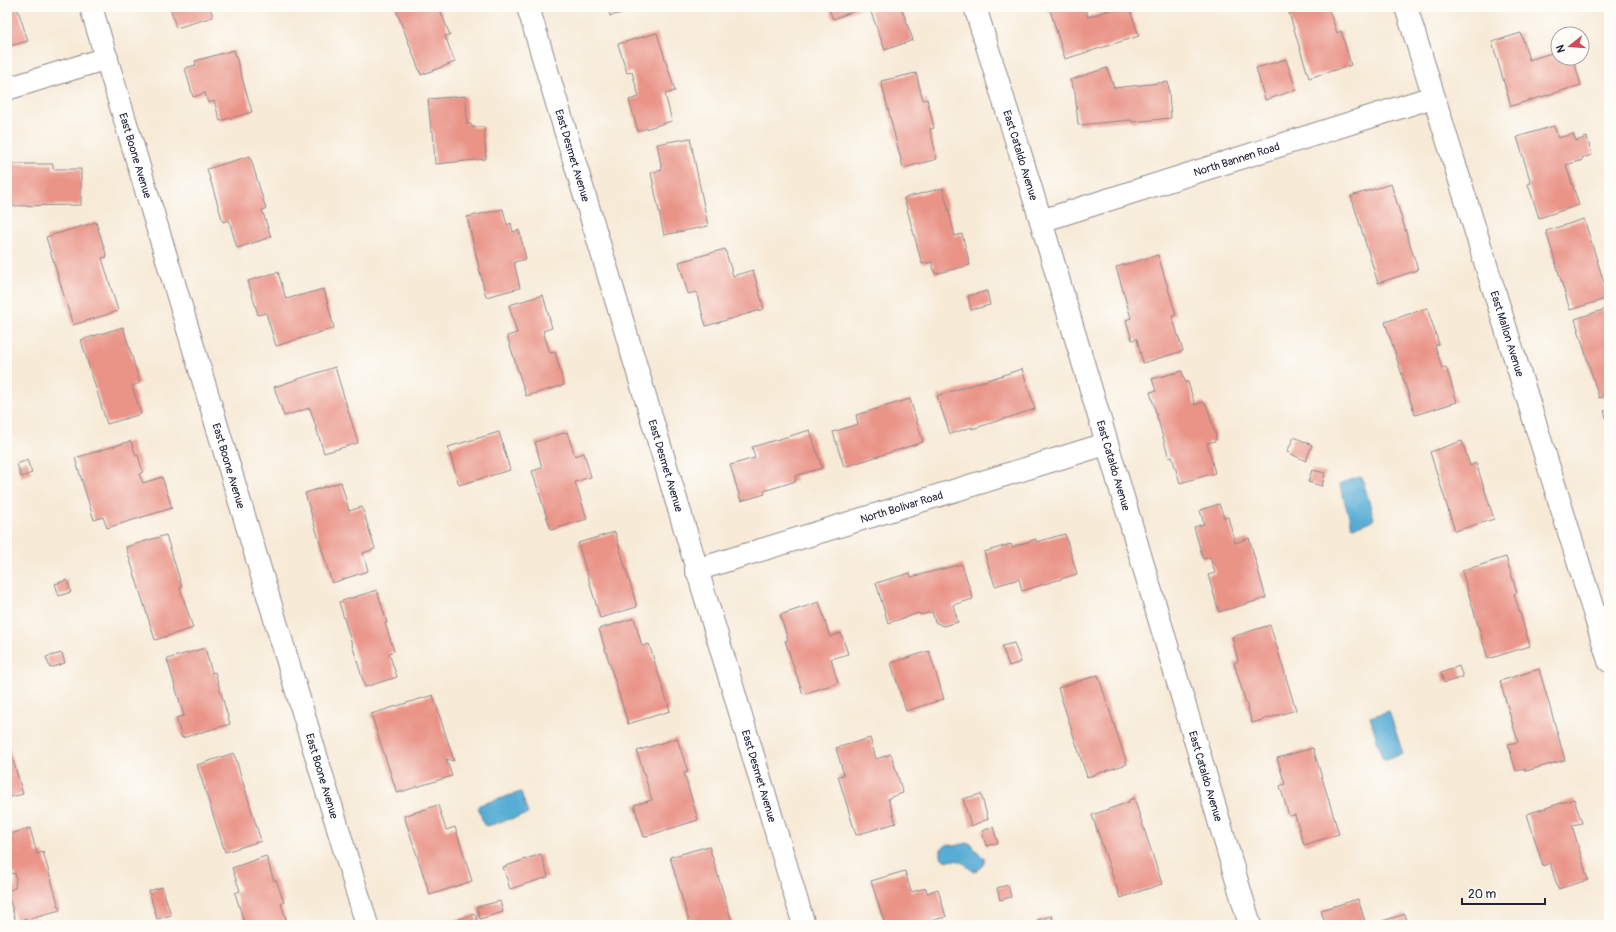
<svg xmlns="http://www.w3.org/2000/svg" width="1616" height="932" font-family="Pangolin,sans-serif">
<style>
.water{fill:#59add5;stroke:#3e6888}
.building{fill:#ea9488}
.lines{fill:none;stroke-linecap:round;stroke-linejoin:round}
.street-casing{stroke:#8c8689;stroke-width:24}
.street{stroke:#fff;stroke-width:22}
.labels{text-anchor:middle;stroke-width:3.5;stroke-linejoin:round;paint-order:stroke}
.street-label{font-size:11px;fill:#22223b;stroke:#fdfcf7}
</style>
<rect width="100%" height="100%" fill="#fdfcf7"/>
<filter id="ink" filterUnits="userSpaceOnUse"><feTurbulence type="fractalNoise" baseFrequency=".025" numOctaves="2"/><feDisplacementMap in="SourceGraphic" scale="8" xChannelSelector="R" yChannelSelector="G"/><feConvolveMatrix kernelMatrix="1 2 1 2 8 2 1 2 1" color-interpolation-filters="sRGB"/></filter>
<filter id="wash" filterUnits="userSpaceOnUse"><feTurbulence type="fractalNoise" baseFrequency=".012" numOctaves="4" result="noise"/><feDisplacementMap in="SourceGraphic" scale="16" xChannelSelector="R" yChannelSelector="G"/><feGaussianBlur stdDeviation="0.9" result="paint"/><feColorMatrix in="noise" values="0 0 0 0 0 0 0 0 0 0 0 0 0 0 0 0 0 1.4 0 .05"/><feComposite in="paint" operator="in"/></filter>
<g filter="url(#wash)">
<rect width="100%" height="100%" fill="#f7ead7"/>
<g class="water">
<polygon points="1360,477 1362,478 1374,518 1372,521 1354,527 1352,526 1340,486 1341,483"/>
<polygon points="1389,711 1403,754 1383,760 1370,717"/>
<polygon points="521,792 528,814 487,826 484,825 478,807 479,805"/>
<path d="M968,843L972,844L974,848L984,858C985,862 984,864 981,867C972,877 968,864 960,861C955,860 949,861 944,860L941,857V849L948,844L954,846Z"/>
</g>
<g id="blocks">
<g class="building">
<polygon points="7,7 17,7 28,41 7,47"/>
<polygon points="170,7 210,7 213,17 176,28"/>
<polygon points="395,7 439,7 450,35 445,36 455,62 421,75"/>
<polygon points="608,7 643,7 644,8 610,16"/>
<polygon points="828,7 865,7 833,19"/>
<polygon points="869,7 901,7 913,40 885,50"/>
<polygon points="1047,7 1085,7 1088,17 1119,7 1129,7 1139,36 1065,59 1050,10 1048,11"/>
<polygon points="1311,7 1328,7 1337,33 1341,31 1351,65 1309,78 1289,13"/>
<polygon points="657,33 675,91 665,94 672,121 638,131 629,100 639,97 632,72 627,73 618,44"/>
<polygon points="1521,33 1529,60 1558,51 1558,58 1573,58 1581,85 1511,106 1492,42"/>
<polygon points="234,50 252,112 220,121 214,101 208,103 205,93 193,97 185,68 196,65 195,61"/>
<polygon points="1286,59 1296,90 1265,100 1256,68"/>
<polygon points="1107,68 1114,88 1168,82 1171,118 1132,122 1131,120 1078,125 1075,92 1070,80"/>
<polygon points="916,73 923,100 927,99 934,128 930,129 937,159 903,168 881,81"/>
<polygon points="466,96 467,124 471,124 472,127 484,127 486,159 435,164 433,131 431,130 428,99"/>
<polygon points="1554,126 1558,138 1573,134 1576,141 1587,137 1592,155 1582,158 1583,160 1566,165 1579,205 1539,218 1528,184 1531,183 1517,137"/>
<polygon points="690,138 708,226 664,235 651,173 662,170 657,144"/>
<polygon points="250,156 266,209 262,210 271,237 237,248 229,220 223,222 207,169"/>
<polygon points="7,164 53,164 53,169 81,169 81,205 7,206"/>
<polygon points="1391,184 1418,270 1378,283 1351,196"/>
<polygon points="943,188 955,236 962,234 970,265 935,274 932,262 922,264 904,198"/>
<polygon points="503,209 507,225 511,223 513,232 519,230 526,259 514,262 520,288 486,297 467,217"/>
<polygon points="1584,219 1609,298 1570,310 1546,231"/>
<polygon points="96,222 107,257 102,258 118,311 73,325 46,237"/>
<polygon points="725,249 733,276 753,270 764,309 706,326 696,292 688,294 679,262"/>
<polygon points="1158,255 1176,315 1172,316 1183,351 1143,363 1137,339 1132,340 1126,320 1131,318 1116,267"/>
<polygon points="278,272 286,299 324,289 334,328 276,346 266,313 258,315 248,281"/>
<polygon points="987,291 990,305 971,310 968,296"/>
<polygon points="543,295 552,328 543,331 550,353 555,352 564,385 526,396 507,336 517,333 509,305"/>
<polygon points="1427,308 1439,344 1435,345 1442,368 1446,367 1457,402 1415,415 1385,322"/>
<polygon points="1609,308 1609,394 1599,398 1575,319"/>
<polygon points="123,327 140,383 132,386 141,414 107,424 81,340"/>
<polygon points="335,367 358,443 324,453 310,408 284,416 274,387"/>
<polygon points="1022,369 1035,409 972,429 972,427 950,434 937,396"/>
<polygon points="1182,371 1185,382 1188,382 1195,405 1203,402 1207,406 1216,436 1215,441 1207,443 1215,473 1180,483 1172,457 1169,458 1150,392 1156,391 1152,379"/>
<polygon points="910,399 923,442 844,467 833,432 858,424 856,415"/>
<polygon points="1609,410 1609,427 1604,411"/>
<polygon points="810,430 822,468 795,476 796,481 764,491 765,494 741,501 730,465 755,458 752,447"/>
<polygon points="499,432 510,470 459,485 448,447"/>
<polygon points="567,432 575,456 584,453 591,477 575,482 587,519 551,530 532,471 542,468 535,442"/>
<polygon points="1294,437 1312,445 1306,461 1287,452"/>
<polygon points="131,441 136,456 138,455 143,472 139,474 143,483 162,477 172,508 107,528 103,517 94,520 75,458"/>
<polygon points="1462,441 1470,466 1476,463 1494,519 1455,531 1430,452"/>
<polygon points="27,460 32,473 21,477 17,464"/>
<polygon points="1312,470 1325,473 1322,486 1308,482"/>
<polygon points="341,482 349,511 362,507 375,549 363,553 368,571 332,583 305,493"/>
<polygon points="1219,504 1224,518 1228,517 1235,543 1249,538 1266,598 1219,612 1208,575 1215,573 1210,557 1203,559 1194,527 1204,524 1200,510"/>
<polygon points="615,532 637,607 600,618 578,543"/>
<polygon points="1065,534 1077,574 1022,591 1019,579 995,586 984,552 1011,544 1012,547 1036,539 1036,542"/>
<polygon points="166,535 182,587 180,588 193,628 155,640 126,547"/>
<polygon points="1506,557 1517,593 1514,594 1530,646 1488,659 1462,571"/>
<polygon points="962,564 973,599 953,605 958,622 943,626 935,622 932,612 920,615 919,613 888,623 876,583 910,573 911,577"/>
<polygon points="67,580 71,592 59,596 55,584"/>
<polygon points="377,590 387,623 385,623 394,651 389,653 397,677 365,687 339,602"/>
<polygon points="819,602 830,637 841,633 848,654 831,659 838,683 803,694 785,641 788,640 780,615"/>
<polygon points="634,618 642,646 649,644 670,711 628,724 599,629"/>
<polygon points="1270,625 1296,710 1252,723 1234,663 1238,661 1232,637"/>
<polygon points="1014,643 1021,662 1009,666 1002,646"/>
<polygon points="205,648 212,673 215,672 230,724 182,738 176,718 184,716 167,659"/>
<polygon points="929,651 944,699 906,711 891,663"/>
<polygon points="62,653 65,663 50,668 46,657"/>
<polygon points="1459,666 1463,677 1444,683 1441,673"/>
<polygon points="1539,669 1565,760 1526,771 1525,769 1516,771 1508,744 1518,742 1500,681"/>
<polygon points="1098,675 1127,764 1087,777 1058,688"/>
<polygon points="433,695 454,761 446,759 452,776 397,793 371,714"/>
<polygon points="677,738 688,772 684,773 698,820 644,837 634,805 652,800 637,751"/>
<polygon points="870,738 876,759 891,754 903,793 888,798 896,823 856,835 838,776 844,775 836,748"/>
<polygon points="7,740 23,794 7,798"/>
<polygon points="1313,748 1339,834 1304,845 1295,815 1289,816 1280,786 1285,784 1277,758"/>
<polygon points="234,753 261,841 225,852 197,765"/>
<polygon points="981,794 988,819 971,826 963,799"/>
<polygon points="1134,798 1162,884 1120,898 1092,815 1129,802 1129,800"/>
<polygon points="1574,799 1582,823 1572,825 1588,880 1558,889 1550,863 1543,866 1527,814"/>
<polygon points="438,805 446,830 455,827 472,881 430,895 404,816"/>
<polygon points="993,827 998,843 986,846 982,831"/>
<polygon points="30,828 37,854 43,852 60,910 16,922 7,891 15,888 16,879 15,873 11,874 8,867 7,867 7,835"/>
<polygon points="709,846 733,925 690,925 670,857"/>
<polygon points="541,854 548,877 510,889 503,867"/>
<polygon points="266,856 274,881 276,880 284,902 281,904 288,925 245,925 235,893 240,891 232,868"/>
<polygon points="905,871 911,892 926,888 927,893 938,889 946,917 933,920 934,925 885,925 871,881"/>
<polygon points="1008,885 1011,897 1000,900 997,888"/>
<polygon points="162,887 171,915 157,919 149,891"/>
<polygon points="1358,899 1366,925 1325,925 1321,910"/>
<polygon points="500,901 503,912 480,919 477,907"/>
<polygon points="475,914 479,925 440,925"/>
<polygon points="1405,914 1408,925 1380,925 1379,922"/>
<polygon points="1052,916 1054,925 1039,925 1037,920"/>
</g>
</g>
</g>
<g filter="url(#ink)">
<use href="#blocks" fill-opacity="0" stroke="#8c8689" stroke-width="1"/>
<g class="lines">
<defs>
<g id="street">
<path id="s1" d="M91,7L367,925"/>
<path id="s2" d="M528,7L804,925"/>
<path id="s3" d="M975,7L1041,221L1250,925"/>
<path id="s4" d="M1406,7L1609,661"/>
<polyline points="7,89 107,58"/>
<path id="s5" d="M1041,221L1433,97"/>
<path id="s6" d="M696,570L1106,444"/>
</g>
</defs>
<use href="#street" class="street-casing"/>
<use href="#street" class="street"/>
</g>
</g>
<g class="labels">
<g class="street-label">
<text dy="4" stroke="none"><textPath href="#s3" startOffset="155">East Cataldo Avenue</textPath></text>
<text dy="4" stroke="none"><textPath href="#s1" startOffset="155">East Boone Avenue</textPath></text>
<text dy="4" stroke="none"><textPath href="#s2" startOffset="155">East Desmet Avenue</textPath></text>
<text dy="4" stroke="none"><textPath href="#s5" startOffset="205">North Bannen Road</textPath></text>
<text dy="4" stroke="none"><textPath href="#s4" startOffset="342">East Mallon Avenue</textPath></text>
<text dy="4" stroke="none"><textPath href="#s1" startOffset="479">East Boone Avenue</textPath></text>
<text dy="4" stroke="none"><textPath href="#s2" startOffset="479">East Desmet Avenue</textPath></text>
<text dy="4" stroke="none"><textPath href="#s3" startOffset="479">East Cataldo Avenue</textPath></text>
<text dy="4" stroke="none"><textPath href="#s6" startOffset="215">North Bolivar Road</textPath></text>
<text dy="4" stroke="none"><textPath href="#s1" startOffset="803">East Boone Avenue</textPath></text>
<text dy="4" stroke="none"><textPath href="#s2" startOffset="803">East Desmet Avenue</textPath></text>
<text dy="4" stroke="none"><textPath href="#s3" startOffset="803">East Cataldo Avenue</textPath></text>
</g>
</g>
<rect width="1616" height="932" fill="none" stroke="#fdfcf7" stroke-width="24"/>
<g transform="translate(1570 46) rotate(253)"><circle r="19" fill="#fdfcf7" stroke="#a5a5ac"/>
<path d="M0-3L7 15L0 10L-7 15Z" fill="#d1495b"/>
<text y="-6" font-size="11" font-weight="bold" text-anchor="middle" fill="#22223b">N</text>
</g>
<path d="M1462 898v6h83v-6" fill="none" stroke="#22223b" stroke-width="2"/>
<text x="1468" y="898" font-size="12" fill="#22223b" stroke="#fdfcf7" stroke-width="3" paint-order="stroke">20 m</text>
</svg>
